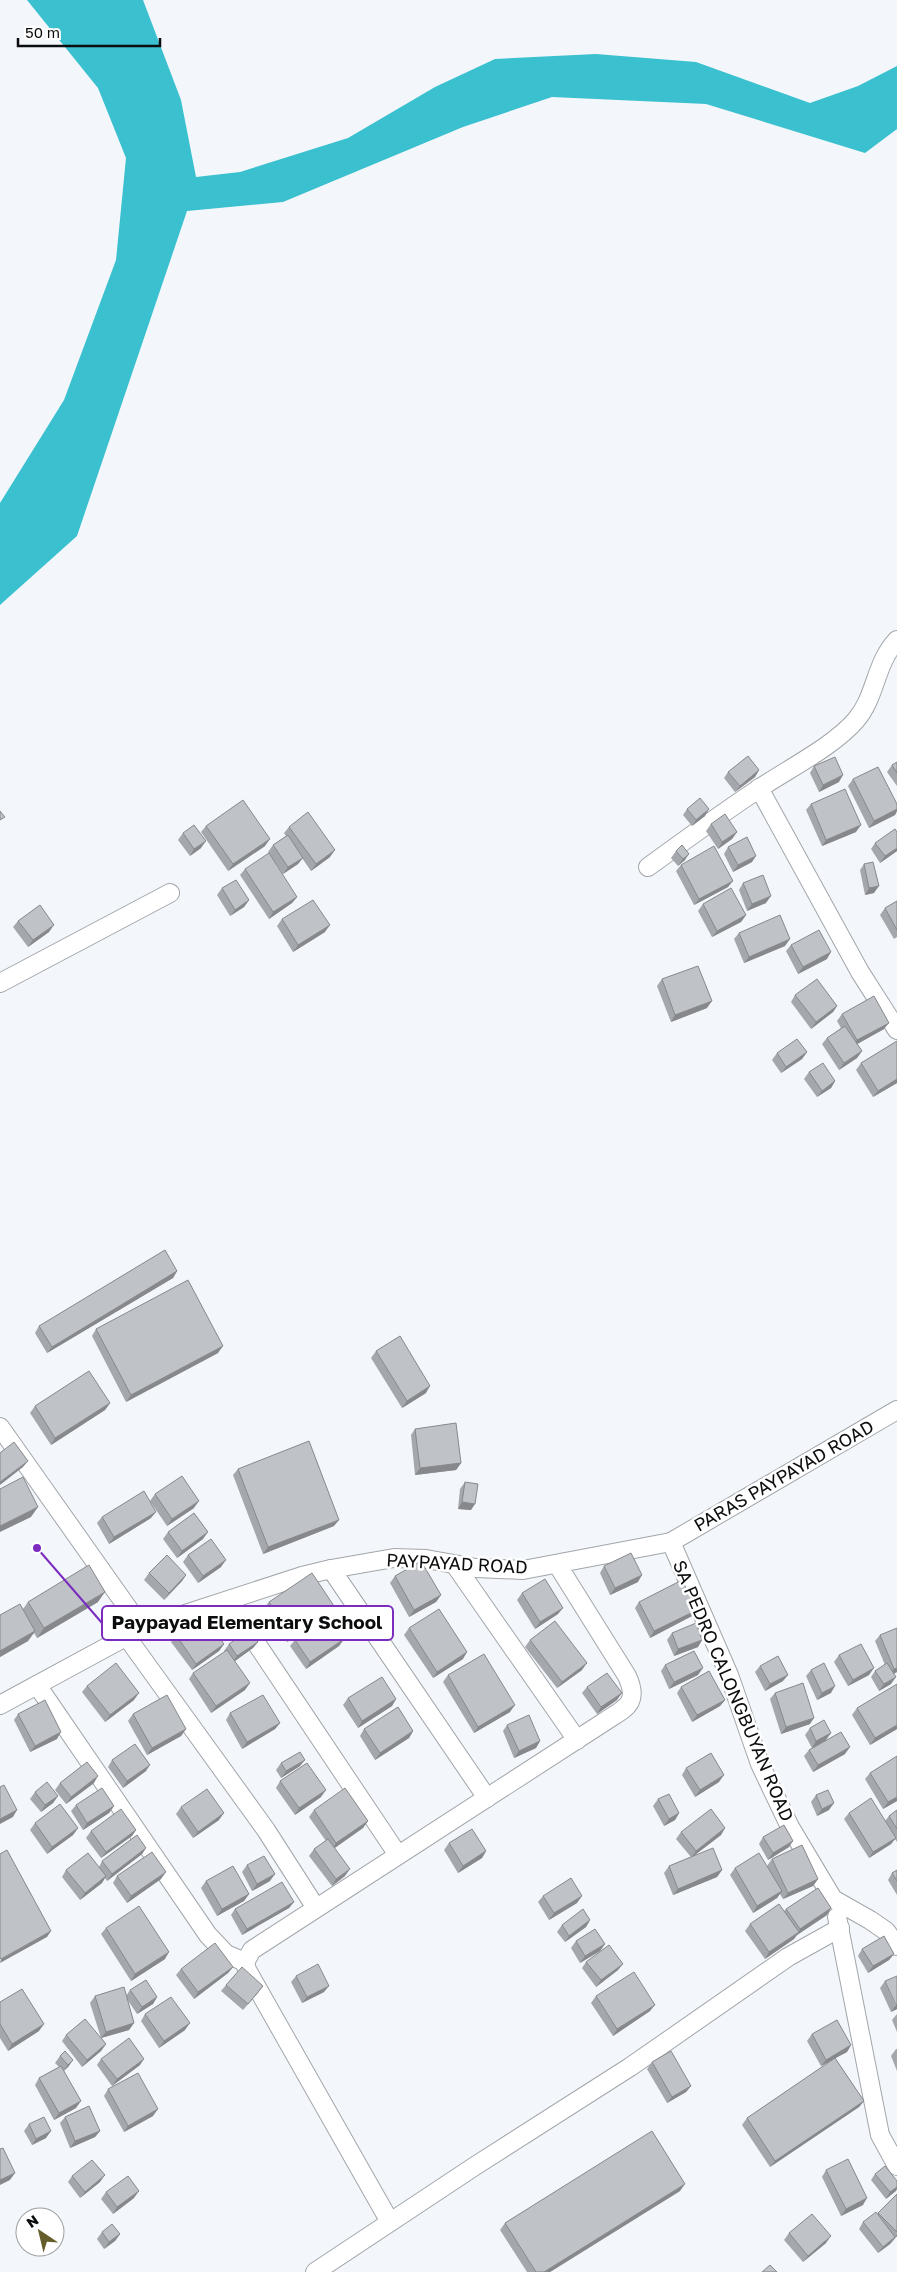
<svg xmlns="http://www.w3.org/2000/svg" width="897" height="2272" font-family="'Golos Text',sans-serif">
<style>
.water{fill:#3ac0cf}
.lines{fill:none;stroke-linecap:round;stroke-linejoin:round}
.street-casing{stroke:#a2a6aa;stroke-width:20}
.street{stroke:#fff;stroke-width:18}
.wall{fill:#a4a8ac}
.shaded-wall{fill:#86888c}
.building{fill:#bfc3c8;stroke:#86888c}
.labels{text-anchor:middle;stroke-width:5;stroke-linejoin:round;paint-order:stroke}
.street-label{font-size:18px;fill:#0b0d0e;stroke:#fff}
.leader{fill:none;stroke:#7b2cbf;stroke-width:2}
.callout-dot{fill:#7b2cbf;stroke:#fff;stroke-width:2}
.callout{fill:#fff;stroke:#7b2cbf;stroke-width:2}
.callout-label{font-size:19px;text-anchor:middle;font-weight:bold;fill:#0b0d0e}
</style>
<rect width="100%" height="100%" fill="#f3f7fc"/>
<polygon class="water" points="27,0 143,0 181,100 196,177 240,172 348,138 435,87 495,59 596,54 696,62 810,103 858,86 897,66 897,129 865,153 706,104 552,97 463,127 283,202 187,211 77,536 0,605 0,503 64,400 116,260 126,158 98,88"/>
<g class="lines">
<defs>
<g id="street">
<polyline points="759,788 860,972 897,1030"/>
<path d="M648,867C685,840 722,813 760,788C788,769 834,746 856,720C876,697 875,663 897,640"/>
<polyline points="0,983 170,893"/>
<polyline points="0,1427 142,1628"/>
<polyline points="671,1542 729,1675 760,1764 790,1827 833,1899 870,1920 886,1931 897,1946"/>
<polyline points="455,1565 577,1740"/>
<polyline points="331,1569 487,1798"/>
<polyline points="228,1601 398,1855"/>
<polyline points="126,1636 266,1830 316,1908"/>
<polyline points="37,1685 208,1935 226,1954 245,1962"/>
<polyline points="0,1705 142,1628 302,1576 331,1569 394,1558 426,1559 476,1568 523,1570 671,1542 897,1410"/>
<polyline points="837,1917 880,2135 897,2166"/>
<path d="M390,2222L247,1970L245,1962L252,1950L604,1722C625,1708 640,1704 627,1676L557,1564"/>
<polyline points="315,2272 475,2166 630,2067 788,1957 840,1928"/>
</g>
</defs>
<use href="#street" class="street-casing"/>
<use href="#street" class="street"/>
</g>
<g class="wall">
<polygon points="897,762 897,786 887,772 892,765"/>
<polygon points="814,766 839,782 819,792 810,773"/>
<polygon points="759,770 755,777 735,792 724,778 728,772"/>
<polygon points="853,779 897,804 897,811 895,815 869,828 848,786"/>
<polygon points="811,804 856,832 822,846 806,810"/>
<polygon points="687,809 705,816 692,826 683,815"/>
<polygon points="711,824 737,832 732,839 718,849 706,831"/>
<polygon points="206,826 265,846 228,871 201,832"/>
<polygon points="289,827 330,857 311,871 302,858 298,864 283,874 268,852 273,845 286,836 284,833"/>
<polygon points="183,833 201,848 190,856 178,840"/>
<polygon points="875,843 897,851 880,863 871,849"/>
<polygon points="728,847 752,862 733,872 724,854"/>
<polygon points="676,851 685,860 678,866 671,858"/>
<polygon points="864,864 874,893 865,895 860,870"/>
<polygon points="681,865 728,887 694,905 676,871"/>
<polygon points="245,869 297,897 292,903 269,919 240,875"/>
<polygon points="743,883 766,903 747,911 739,890"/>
<polygon points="222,888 249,900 244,907 230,916 217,895"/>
<polygon points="897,901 897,937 894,939 880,915 885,908"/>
<polygon points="703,904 746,915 741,922 712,937 698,911"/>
<polygon points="282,919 325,932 293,952 277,926"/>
<polygon points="18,921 49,932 28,947 13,927"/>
<polygon points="739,933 785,946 744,963 734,939"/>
<polygon points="791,945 827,959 798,974 786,951"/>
<polygon points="662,979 707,1008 671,1022 657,986"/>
<polygon points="795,995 837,1006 833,1012 811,1029 791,1002"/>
<polygon points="842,1014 884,1029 857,1044 862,1051 857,1058 839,1070 822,1044 827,1038 841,1028 837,1021"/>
<polygon points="897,1041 897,1083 873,1097 856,1070 861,1063"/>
<polygon points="807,1052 802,1059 781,1073 772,1060 777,1053"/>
<polygon points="809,1072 835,1081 831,1088 817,1097 804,1079"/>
<polygon points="177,1271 173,1278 47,1353 35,1333 39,1326"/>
<polygon points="96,1329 218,1353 126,1402 92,1336"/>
<polygon points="376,1351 426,1393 402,1408 371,1358"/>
<polygon points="110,1403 105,1410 51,1445 30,1413 35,1406"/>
<polygon points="415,1429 461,1463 456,1470 415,1475 411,1435"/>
<polygon points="238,1469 334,1526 263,1554 233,1475"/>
<polygon points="465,1482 471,1510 458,1509 460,1489"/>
<polygon points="155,1494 194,1508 167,1526 150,1501"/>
<polygon points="102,1517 151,1518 109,1544 97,1523"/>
<polygon points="168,1532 203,1539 177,1558 163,1539"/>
<polygon points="188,1555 221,1567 198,1583 183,1562"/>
<polygon points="604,1566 638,1582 610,1595 600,1573"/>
<polygon points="149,1573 186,1575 182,1581 164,1600 144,1580"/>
<polygon points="395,1576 441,1595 436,1602 409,1617 390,1583"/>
<polygon points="522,1593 558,1614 535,1629 517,1600"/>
<polygon points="28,1602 98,1602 37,1638 34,1633 28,1641 0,1657 0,1615 23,1609"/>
<polygon points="269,1602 334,1606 330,1613 287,1642 264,1608"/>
<polygon points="639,1602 692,1616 650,1638 635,1608"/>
<polygon points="409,1628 463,1659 433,1678 404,1635"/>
<polygon points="897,1628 897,1672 894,1674 891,1684 879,1691 871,1677 875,1671 885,1665 875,1641 880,1635"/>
<polygon points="672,1633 702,1640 698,1647 674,1656 667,1640"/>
<polygon points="176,1635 224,1644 219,1651 192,1670 171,1642"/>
<polygon points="344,1639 339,1646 306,1669 290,1646 295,1640"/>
<polygon points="530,1640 582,1670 557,1688 525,1647"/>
<polygon points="258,1642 253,1648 235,1661 245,1690 211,1713 189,1679 193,1673 225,1652 224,1651 229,1644"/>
<polygon points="839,1655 869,1675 848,1686 834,1662"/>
<polygon points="665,1665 698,1675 669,1689 661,1671"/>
<polygon points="760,1666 783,1681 765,1691 755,1672"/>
<polygon points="811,1670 831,1693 817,1700 806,1676"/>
<polygon points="448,1675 510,1712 474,1733 443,1682"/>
<polygon points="87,1686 134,1700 105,1722 82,1692"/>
<polygon points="587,1687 617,1700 597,1714 582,1693"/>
<polygon points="681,1687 725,1700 720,1706 692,1722 677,1693"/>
<polygon points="775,1693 810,1724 781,1734 770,1699"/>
<polygon points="348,1698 396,1699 392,1706 358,1728 343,1705"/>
<polygon points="857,1708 897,1729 870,1745 852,1715"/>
<polygon points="230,1713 280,1723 275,1729 242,1749 226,1720"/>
<polygon points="18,1714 57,1739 30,1752 14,1720"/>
<polygon points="133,1714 186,1729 181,1736 147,1755 128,1721"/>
<polygon points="507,1725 540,1741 536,1748 514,1758 503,1731"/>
<polygon points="810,1728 826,1740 845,1754 813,1772 804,1756 809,1750 812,1748 805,1735"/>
<polygon points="364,1729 413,1731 409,1738 375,1760 360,1736"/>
<polygon points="897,1756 897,1801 883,1809 865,1779 870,1773"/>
<polygon points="112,1760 146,1771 123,1788 108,1767"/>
<polygon points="281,1763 300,1766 281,1778 276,1770"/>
<polygon points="686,1768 719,1782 695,1797 682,1775"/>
<polygon points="280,1781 321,1797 295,1815 276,1788"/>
<polygon points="60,1783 94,1783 66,1804 55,1790"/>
<polygon points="35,1792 58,1796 53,1803 41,1812 30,1799"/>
<polygon points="816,1795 829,1810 817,1816 811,1802"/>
<polygon points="658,1799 679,1813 675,1820 664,1826 653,1806"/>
<polygon points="76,1805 114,1806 109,1813 83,1830 71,1811"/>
<polygon points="181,1807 219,1820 193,1838 176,1814"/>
<polygon points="314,1810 368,1821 363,1828 334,1848 345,1876 332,1886 309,1856 314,1849 326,1841 309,1817"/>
<polygon points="897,1810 897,1842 895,1839 891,1844 869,1858 844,1819 849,1813 885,1821 889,1816"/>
<polygon points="35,1823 78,1828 73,1835 47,1854 30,1830"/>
<polygon points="725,1828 721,1835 692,1857 722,1870 717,1877 673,1895 664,1873 669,1866 691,1857 676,1839 681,1832"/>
<polygon points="136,1830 132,1836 101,1858 86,1838 91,1831"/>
<polygon points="763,1837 789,1847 768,1860 759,1844"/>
<polygon points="449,1843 486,1851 482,1858 458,1873 444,1850"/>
<polygon points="146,1848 142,1854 107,1881 105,1878 102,1883 80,1900 62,1877 66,1870 99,1867 102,1861"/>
<polygon points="772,1859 818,1879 813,1886 783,1899 780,1894 777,1898 753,1913 730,1875 735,1868 770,1871 767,1866"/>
<polygon points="247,1865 270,1881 252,1891 242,1872"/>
<polygon points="897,1870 897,1895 888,1880 892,1873"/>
<polygon points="117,1876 161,1879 127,1903 113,1883"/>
<polygon points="206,1881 249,1894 244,1901 217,1916 201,1888"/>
<polygon points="543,1896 577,1903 549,1920 538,1902"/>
<polygon points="294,1902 289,1908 242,1935 231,1915 235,1909"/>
<polygon points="786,1909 827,1915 797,1935 794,1939 765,1959 745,1931 750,1924 784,1911"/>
<polygon points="590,1920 586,1927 565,1942 557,1932 562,1925"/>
<polygon points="106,1928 165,1959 131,1981 101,1934"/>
<polygon points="576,1941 605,1944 600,1951 580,1963 571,1948"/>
<polygon points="862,1949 894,1954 889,1960 868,1973 858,1956"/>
<polygon points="586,1962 618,1970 596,1987 582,1968"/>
<polygon points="233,1967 228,1973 194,1999 176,1975 181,1969"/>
<polygon points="296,1976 324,1992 302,2003 291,1982"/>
<polygon points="885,1981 897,2009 891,2012 880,1988"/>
<polygon points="226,1985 263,1986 258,1993 243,2010 221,1991"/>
<polygon points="130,1990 157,1997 153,2004 137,2014 127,1999 134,2023 129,2030 101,2038 106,2044 101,2051 82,2067 62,2041 66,2035 101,2038 90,2003 95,1996 126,1996"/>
<polygon points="596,1996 650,2011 613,2036 591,2003"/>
<polygon points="0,2002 39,2031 8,2051 0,2038"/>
<polygon points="145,2014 185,2030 159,2048 141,2021"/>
<polygon points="897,2014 897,2032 892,2020"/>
<polygon points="812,2034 851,2045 847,2052 835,2058 864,2101 859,2107 770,2167 742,2125 747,2118 833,2060 821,2066 807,2041"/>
<polygon points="896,2049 897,2049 897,2071 891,2056"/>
<polygon points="60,2056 73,2060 68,2067 64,2071 76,2108 54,2120 35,2085 39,2078 59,2067 55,2063"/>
<polygon points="101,2059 140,2065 112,2086 97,2065"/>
<polygon points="652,2062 691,2086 686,2092 667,2103 647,2069"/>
<polygon points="108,2089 153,2116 124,2132 104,2096"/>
<polygon points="65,2117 100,2131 95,2137 70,2148 60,2123"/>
<polygon points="29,2124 46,2138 32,2145 24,2131"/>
<polygon points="826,2170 863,2205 841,2216 822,2177"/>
<polygon points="875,2174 897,2181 897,2189 886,2199 871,2180"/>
<polygon points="72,2176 100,2182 80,2198 68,2182"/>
<polygon points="680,2191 550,2272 527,2272 500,2230 505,2223"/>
<polygon points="106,2192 134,2198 113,2214 101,2199"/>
<polygon points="897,2194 897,2236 890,2244 878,2253 859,2229 863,2222 877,2214"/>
<polygon points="102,2232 120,2234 115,2241 104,2249 97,2239"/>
<polygon points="789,2233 826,2243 803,2262 784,2240"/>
</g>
<g class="shaded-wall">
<polygon points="759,770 755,777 735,792 740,786"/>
<polygon points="843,775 839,782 819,792 823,785"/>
<polygon points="709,809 705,816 692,826 696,820"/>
<polygon points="897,809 897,811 895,815 869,828 874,821"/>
<polygon points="861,825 856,832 822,846 826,840"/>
<polygon points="737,832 732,839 718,849 722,842"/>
<polygon points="270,839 265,846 228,871 233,864"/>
<polygon points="206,841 201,848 190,856 194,849"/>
<polygon points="897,848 897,851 880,863 885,856"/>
<polygon points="335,850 330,857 311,871 316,864"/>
<polygon points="689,854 685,860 678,866 683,859"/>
<polygon points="756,856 752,862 733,872 738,865"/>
<polygon points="303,858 298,864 283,874 288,867"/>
<polygon points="733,881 728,887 694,905 699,899"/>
<polygon points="879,886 874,893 865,895 869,888"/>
<polygon points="771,896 766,903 747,911 752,904"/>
<polygon points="297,897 292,903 269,919 273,912"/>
<polygon points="249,900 244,907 230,916 235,910"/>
<polygon points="746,915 741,922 712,937 717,931"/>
<polygon points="54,925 49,932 28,947 33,940"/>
<polygon points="330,925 325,932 293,952 298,945"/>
<polygon points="790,939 785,946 744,963 749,957"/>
<polygon points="831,952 827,959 798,974 803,967"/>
<polygon points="712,1001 707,1008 671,1022 675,1015"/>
<polygon points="837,1006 833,1012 811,1029 816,1022"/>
<polygon points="889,1023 884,1029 852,1047 857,1040"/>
<polygon points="862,1051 857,1058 839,1070 844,1063"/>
<polygon points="807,1052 802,1059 781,1073 786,1067"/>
<polygon points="897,1079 897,1083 873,1097 878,1091"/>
<polygon points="835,1081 831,1088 817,1097 822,1091"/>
<polygon points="177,1271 173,1278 47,1353 52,1347"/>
<polygon points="223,1346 218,1353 126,1402 131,1395"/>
<polygon points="430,1386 426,1393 402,1408 407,1401"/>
<polygon points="110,1403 105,1410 51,1445 55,1438"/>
<polygon points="28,1461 23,1467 0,1485 0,1482"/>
<polygon points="461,1463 456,1470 415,1475 420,1468"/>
<polygon points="199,1501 194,1508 167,1526 172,1519"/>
<polygon points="462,1502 475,1504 471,1510 458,1509"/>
<polygon points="38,1507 31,1517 0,1532 0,1526"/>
<polygon points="156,1512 151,1518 109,1544 114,1537"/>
<polygon points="339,1520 334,1526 263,1554 268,1547"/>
<polygon points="208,1532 203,1539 177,1558 182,1551"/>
<polygon points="226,1560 221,1567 198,1583 203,1576"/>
<polygon points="186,1575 182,1581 164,1600 169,1593"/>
<polygon points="642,1575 638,1582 610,1595 615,1588"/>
<polygon points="105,1592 98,1602 37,1638 44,1628"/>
<polygon points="441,1595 436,1602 409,1617 414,1610"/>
<polygon points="334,1606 330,1613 287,1642 291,1635"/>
<polygon points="563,1608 558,1614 535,1629 540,1622"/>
<polygon points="697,1610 692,1616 650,1638 654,1631"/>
<polygon points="35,1631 28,1641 0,1657 0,1651"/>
<polygon points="344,1639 339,1646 306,1669 310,1662"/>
<polygon points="702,1640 698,1647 674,1656 678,1649"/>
<polygon points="258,1642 253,1648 232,1663 237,1656"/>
<polygon points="224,1644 219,1651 192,1670 196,1664"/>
<polygon points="467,1652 463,1659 433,1678 437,1672"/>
<polygon points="587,1663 582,1670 557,1688 562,1682"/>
<polygon points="703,1668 698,1675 669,1689 674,1682"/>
<polygon points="874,1668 869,1675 848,1686 853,1680"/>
<polygon points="897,1668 897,1672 889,1675 894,1669"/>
<polygon points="788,1675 783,1681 765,1691 770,1684"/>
<polygon points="896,1677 891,1684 879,1691 884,1684"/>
<polygon points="250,1683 245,1690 211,1713 216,1706"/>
<polygon points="835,1686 831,1693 817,1700 822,1693"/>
<polygon points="139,1693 134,1700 105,1722 110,1715"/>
<polygon points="622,1693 617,1700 597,1714 601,1707"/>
<polygon points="396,1699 392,1706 358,1728 362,1721"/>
<polygon points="725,1700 720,1706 692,1722 697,1715"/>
<polygon points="515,1705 510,1712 474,1733 478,1727"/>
<polygon points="814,1718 810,1724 781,1734 786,1727"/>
<polygon points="280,1723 275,1729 242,1749 247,1742"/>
<polygon points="897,1725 897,1729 870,1745 875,1738"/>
<polygon points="186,1729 181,1736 147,1755 152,1748"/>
<polygon points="413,1731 409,1738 375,1760 380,1753"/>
<polygon points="61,1732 57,1739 30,1752 35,1746"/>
<polygon points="831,1733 826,1740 812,1748 816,1741"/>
<polygon points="540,1741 536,1748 514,1758 519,1751"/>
<polygon points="850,1747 845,1754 813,1772 818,1765"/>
<polygon points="305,1760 300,1766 281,1778 286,1771"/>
<polygon points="150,1765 146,1771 123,1788 127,1781"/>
<polygon points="724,1775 719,1782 695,1797 700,1790"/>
<polygon points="98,1776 94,1783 66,1804 71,1797"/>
<polygon points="326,1790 321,1797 295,1815 299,1808"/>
<polygon points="58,1796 53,1803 41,1812 45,1805"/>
<polygon points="897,1797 897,1801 883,1809 888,1802"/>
<polygon points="834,1803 829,1810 817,1816 822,1809"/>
<polygon points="114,1806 109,1813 83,1830 87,1823"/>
<polygon points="17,1810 13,1817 0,1824 0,1819"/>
<polygon points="224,1813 219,1820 193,1838 198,1832"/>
<polygon points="679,1813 675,1820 664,1826 669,1819"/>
<polygon points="368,1821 363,1828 332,1850 336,1843"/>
<polygon points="78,1828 73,1835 47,1854 52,1847"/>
<polygon points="725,1828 721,1835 691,1858 696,1851"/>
<polygon points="136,1830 132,1836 101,1858 106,1852"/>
<polygon points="896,1838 891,1844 869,1858 873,1852"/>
<polygon points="793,1841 789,1847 768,1860 773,1853"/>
<polygon points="146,1848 142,1854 107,1881 112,1874"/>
<polygon points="486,1851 482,1858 458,1873 463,1866"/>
<polygon points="350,1869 345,1876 332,1886 336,1879"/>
<polygon points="722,1870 717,1877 673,1895 678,1889"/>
<polygon points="166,1872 161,1879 127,1903 131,1896"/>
<polygon points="275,1874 270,1881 252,1891 257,1884"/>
<polygon points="106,1876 102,1883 80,1900 85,1893"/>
<polygon points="818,1879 813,1886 783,1899 788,1893"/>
<polygon points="782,1891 777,1898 753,1913 757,1906"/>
<polygon points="249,1894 244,1901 217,1916 222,1909"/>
<polygon points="582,1896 577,1903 549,1920 554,1913"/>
<polygon points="294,1902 289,1908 242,1935 247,1929"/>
<polygon points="831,1908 827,1915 797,1935 794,1939 765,1959 769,1952 798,1933 800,1929"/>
<polygon points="590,1920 586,1927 565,1942 569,1936"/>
<polygon points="51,1931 47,1937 0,1963 1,1959"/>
<polygon points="605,1944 600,1951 580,1963 585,1956"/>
<polygon points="169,1952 165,1959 131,1981 135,1974"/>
<polygon points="894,1954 889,1960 868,1973 873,1966"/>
<polygon points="623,1964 618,1970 596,1987 601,1980"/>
<polygon points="233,1967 228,1973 194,1999 198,1992"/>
<polygon points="329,1986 324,1992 302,2003 307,1997"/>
<polygon points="157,1997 153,2004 137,2014 142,2007"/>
<polygon points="897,2004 897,2009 891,2012 896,2005"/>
<polygon points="655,2005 650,2011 613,2036 617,2029"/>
<polygon points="134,2023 129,2030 101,2038 106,2032"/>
<polygon points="190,2023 185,2030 159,2048 164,2041"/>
<polygon points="44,2024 39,2031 8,2051 12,2044"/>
<polygon points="106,2044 101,2051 82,2067 87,2060"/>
<polygon points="851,2045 847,2052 821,2066 826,2060"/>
<polygon points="144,2059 140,2065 112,2086 117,2079"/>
<polygon points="73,2060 68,2067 63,2071 68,2065"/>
<polygon points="691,2086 686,2092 667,2103 672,2097"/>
<polygon points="81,2101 76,2108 54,2120 59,2113"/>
<polygon points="864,2101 859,2107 770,2167 775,2161"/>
<polygon points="158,2109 153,2116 124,2132 128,2126"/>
<polygon points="51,2131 46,2138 32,2145 36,2139"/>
<polygon points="100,2131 95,2137 70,2148 75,2141"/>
<polygon points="15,2173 10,2180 0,2185 0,2180"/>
<polygon points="105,2175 100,2182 80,2198 85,2192"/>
<polygon points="685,2184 680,2191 550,2272 544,2272"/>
<polygon points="897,2187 897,2189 896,2191 886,2199 890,2192"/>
<polygon points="139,2191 134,2198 113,2214 117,2207"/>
<polygon points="867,2198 863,2205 841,2216 846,2209"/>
<polygon points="120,2234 115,2241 104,2249 109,2242"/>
<polygon points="897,2234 897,2236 890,2244 878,2253 883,2247 895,2238"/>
<polygon points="831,2236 826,2243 803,2262 808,2256"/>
</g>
<g class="building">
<polygon points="748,756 759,770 740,786 728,772"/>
<polygon points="835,757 843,775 823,785 814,766"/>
<polygon points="897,762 897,773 892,765"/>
<polygon points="878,767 897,804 897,809 874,821 853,779"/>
<polygon points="845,789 861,825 826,840 811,804"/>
<polygon points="700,798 709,809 696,820 687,809"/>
<polygon points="243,800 270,839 233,864 206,826"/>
<polygon points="0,811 5,817 0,820"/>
<polygon points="308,812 335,850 316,864 289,827"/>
<polygon points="725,814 737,832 722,842 711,824"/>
<polygon points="194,825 206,841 194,849 183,833"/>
<polygon points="895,829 897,832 897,848 885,856 875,843"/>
<polygon points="288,835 303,858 288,867 273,845"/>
<polygon points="747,837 756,856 738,865 728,847"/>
<polygon points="682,845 689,854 683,859 676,851"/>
<polygon points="714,846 733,881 699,899 681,865"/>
<polygon points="269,853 297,897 273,912 245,869"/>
<polygon points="873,862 879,886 869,888 864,864"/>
<polygon points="763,875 771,896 752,904 743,883"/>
<polygon points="236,880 249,900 235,910 222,888"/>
<polygon points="731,888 746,915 717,931 703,904"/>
<polygon points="313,900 330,925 298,945 282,919"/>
<polygon points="897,901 897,930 885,908"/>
<polygon points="40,905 54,925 33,940 18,921"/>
<polygon points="780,915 790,939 749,957 739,933"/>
<polygon points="819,930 831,952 803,967 791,945"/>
<polygon points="698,966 712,1001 675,1015 662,979"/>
<polygon points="817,979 837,1006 816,1022 795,995"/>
<polygon points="874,996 889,1023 857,1040 842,1014"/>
<polygon points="845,1026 862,1051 844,1063 827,1038"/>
<polygon points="797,1039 807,1052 786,1067 777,1053"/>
<polygon points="897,1041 897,1079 878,1091 861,1063"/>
<polygon points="823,1063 835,1081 822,1091 809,1072"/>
<polygon points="165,1250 177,1271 52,1347 39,1326"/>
<polygon points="188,1280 223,1346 131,1395 96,1329"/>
<polygon points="400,1336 430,1386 407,1401 376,1351"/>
<polygon points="89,1371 110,1403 55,1438 35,1406"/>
<polygon points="456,1423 461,1463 420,1468 415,1429"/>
<polygon points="309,1441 339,1520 268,1547 238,1469"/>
<polygon points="14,1442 28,1461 0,1482 0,1453"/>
<polygon points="182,1476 199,1501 172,1519 155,1494"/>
<polygon points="23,1477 38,1507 0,1526 0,1489"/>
<polygon points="465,1482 478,1484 475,1504 462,1502"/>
<polygon points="144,1491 156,1512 114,1537 102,1517"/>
<polygon points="194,1513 208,1532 182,1551 168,1532"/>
<polygon points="211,1539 226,1560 203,1576 188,1555"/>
<polygon points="631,1553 642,1575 615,1588 604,1566"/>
<polygon points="167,1555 186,1575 169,1593 149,1573"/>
<polygon points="421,1561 441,1595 414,1610 395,1576"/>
<polygon points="89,1565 105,1592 44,1628 28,1602"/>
<polygon points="312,1573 334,1606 291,1635 269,1602"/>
<polygon points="545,1579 563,1608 540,1622 522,1593"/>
<polygon points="682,1580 697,1610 654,1631 639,1602"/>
<polygon points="20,1604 35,1631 0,1651 0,1615"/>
<polygon points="439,1609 467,1652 437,1672 409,1628"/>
<polygon points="203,1616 224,1644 196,1664 176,1635"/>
<polygon points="328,1617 344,1639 310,1662 295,1640"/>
<polygon points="555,1621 587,1663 562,1682 530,1640"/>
<polygon points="696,1623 702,1640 678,1649 672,1633"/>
<polygon points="897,1628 897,1668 894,1669 880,1635"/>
<polygon points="249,1630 258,1642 237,1656 229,1644"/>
<polygon points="861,1644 874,1668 853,1680 839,1655"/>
<polygon points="227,1650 250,1683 216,1706 193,1673"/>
<polygon points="694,1651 703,1668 674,1682 665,1665"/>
<polygon points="484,1654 515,1705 478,1727 448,1675"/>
<polygon points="778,1656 788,1675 770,1684 760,1666"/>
<polygon points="116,1663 139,1693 110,1715 87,1686"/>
<polygon points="824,1663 835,1686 822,1693 811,1670"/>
<polygon points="887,1663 896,1677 884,1684 875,1671"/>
<polygon points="709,1671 725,1700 697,1715 681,1687"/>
<polygon points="607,1673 622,1693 601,1707 587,1687"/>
<polygon points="382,1677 396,1699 362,1721 348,1698"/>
<polygon points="803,1683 814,1718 786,1727 775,1693"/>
<polygon points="897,1684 897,1725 875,1738 857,1708"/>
<polygon points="167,1695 186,1729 152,1748 133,1714"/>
<polygon points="263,1695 280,1723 247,1742 230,1713"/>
<polygon points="45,1700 61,1732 35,1746 18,1714"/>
<polygon points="398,1707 413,1731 380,1753 364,1729"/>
<polygon points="529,1715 540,1741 519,1751 507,1725"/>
<polygon points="824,1720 831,1733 816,1741 810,1728"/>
<polygon points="841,1732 850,1747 818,1765 809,1750"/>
<polygon points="135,1744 150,1765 127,1781 112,1760"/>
<polygon points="300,1752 305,1760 286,1771 281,1763"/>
<polygon points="711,1753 724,1775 700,1790 686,1768"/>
<polygon points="897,1756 897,1797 888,1802 870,1773"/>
<polygon points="87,1762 98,1776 71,1797 60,1783"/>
<polygon points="307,1763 326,1790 299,1808 280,1781"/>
<polygon points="47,1782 58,1796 45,1805 35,1792"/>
<polygon points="4,1785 17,1810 0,1819 0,1787"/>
<polygon points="102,1788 114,1806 87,1823 76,1805"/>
<polygon points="345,1788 368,1821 336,1843 314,1810"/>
<polygon points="207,1789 224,1813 198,1832 181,1807"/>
<polygon points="828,1790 834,1803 822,1809 816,1795"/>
<polygon points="669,1794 679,1813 669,1819 658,1799"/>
<polygon points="871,1798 896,1838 873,1852 849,1813"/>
<polygon points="60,1804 78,1828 52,1847 35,1823"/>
<polygon points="121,1809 136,1830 106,1852 91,1831"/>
<polygon points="711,1809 725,1828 696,1851 681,1832"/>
<polygon points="897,1810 897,1829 889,1816"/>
<polygon points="784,1825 793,1841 773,1853 763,1837"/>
<polygon points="472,1829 486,1851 463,1866 449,1843"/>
<polygon points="137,1835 146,1848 112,1874 102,1861"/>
<polygon points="328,1839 350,1869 336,1879 314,1849"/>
<polygon points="802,1845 818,1879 788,1893 772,1859"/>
<polygon points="713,1848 722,1870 678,1889 669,1866"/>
<polygon points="7,1850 51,1931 1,1959 0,1958 0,1854"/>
<polygon points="152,1852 166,1872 131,1896 117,1876"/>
<polygon points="88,1853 106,1876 85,1893 66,1870"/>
<polygon points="759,1853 782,1891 757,1906 735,1868"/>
<polygon points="264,1856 275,1874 257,1884 247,1865"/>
<polygon points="233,1866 249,1894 222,1909 206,1881"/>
<polygon points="897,1870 897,1881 892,1873"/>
<polygon points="571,1878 582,1896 554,1913 543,1896"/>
<polygon points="282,1882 294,1902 247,1929 235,1909"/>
<polygon points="818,1888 831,1908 800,1929 786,1909"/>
<polygon points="779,1904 799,1932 769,1952 750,1924"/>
<polygon points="139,1906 169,1952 135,1974 106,1928"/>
<polygon points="583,1909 590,1920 569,1936 562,1925"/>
<polygon points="595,1929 605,1944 585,1956 576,1941"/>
<polygon points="884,1936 894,1954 873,1966 862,1949"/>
<polygon points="215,1943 233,1967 198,1992 181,1969"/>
<polygon points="609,1945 623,1964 601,1980 586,1962"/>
<polygon points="318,1964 329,1986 307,1997 296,1976"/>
<polygon points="242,1967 263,1986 248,2004 226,1985"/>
<polygon points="634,1972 655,2005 617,2029 596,1996"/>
<polygon points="897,1976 897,2004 896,2005 885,1981"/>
<polygon points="146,1980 157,1997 142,2007 130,1990"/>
<polygon points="124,1987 134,2023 106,2032 95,1996"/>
<polygon points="22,1989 44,2024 12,2044 0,2024 0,2002"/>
<polygon points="171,1997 190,2023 164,2041 145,2014"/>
<polygon points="85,2019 106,2044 87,2060 66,2035"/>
<polygon points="837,2020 851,2045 826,2060 812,2034"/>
<polygon points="129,2038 144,2059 117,2079 101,2059"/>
<polygon points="65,2051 73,2060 68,2065 60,2056"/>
<polygon points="671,2051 691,2086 672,2097 652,2062"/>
<polygon points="835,2058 864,2101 775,2161 747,2118"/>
<polygon points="61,2066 81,2101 59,2113 39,2078"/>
<polygon points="138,2073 158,2109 128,2126 108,2089"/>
<polygon points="89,2106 100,2131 75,2141 65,2117"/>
<polygon points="44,2117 51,2131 36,2139 29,2124"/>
<polygon points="652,2131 685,2184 544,2272 536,2272 505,2223"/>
<polygon points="3,2148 15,2173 0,2180 0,2149"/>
<polygon points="848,2159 867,2198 846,2209 826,2170"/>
<polygon points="92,2160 105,2175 85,2192 72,2176"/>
<polygon points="885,2166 897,2181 897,2187 890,2192 875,2174"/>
<polygon points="128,2176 139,2191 117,2207 106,2192"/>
<polygon points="897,2194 897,2232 878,2213"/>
<polygon points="876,2212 895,2237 883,2247 863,2222"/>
<polygon points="812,2214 831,2236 808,2256 789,2233"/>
<polygon points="112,2224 120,2234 109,2242 102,2232"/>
<polygon points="770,2265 777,2272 762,2272"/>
</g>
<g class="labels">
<g class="street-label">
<text transform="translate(784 1476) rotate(-30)" y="6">PARAS PAYPAYAD ROAD</text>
<text transform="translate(457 1564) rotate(3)" y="6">PAYPAYAD ROAD</text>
<text transform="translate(733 1691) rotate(67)" y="6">SA PEDRO CALONGBUYAN ROAD</text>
</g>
</g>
<path class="leader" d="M37 1548L102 1623"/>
<circle class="callout-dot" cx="37" cy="1548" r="5"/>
<rect class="callout" x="102" y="1606" width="291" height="34" rx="5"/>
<g class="callout-label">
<text x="247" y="1629">Paypayad Elementary School</text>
</g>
<g transform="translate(40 2232) rotate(325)"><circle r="24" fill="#ffffff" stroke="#9d9e9f"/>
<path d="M0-4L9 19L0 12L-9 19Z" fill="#655d2a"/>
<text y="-8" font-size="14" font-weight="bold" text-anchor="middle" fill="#0b0d0e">N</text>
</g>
<path d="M18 38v8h142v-8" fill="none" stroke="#0b0d0e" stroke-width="2.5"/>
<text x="25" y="38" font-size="15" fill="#0b0d0e" stroke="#ffffff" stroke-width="4" paint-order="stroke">50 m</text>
</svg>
